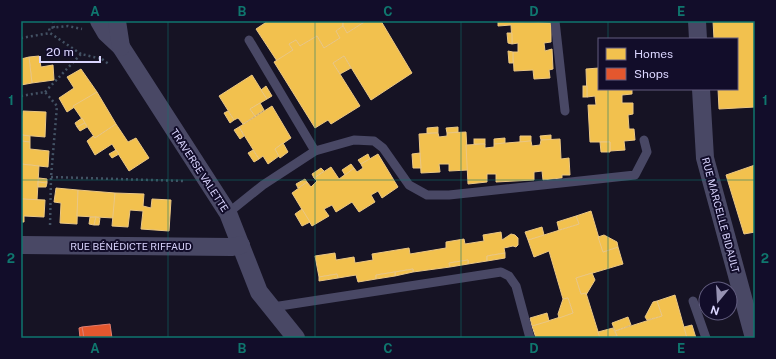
<svg xmlns="http://www.w3.org/2000/svg" width="776" height="359" font-family="'Public Sans',sans-serif">
<style>
.homes{fill:#f2c14e;stroke:#ebc783}
.shops{fill:#e4572e;stroke:#e17d6d}
.lines{fill:none;stroke-linecap:round;stroke-linejoin:round}
.path{stroke:#435264;stroke-width:2.5;stroke-dasharray:2 3;stroke-linecap:butt}
.lane{stroke:#494865;stroke-width:9}
.street{stroke:#494865;stroke-width:18}
.grid{fill:none;stroke:#0f766e;stroke-width:1;stroke-opacity:0.55}
.labels{text-anchor:middle;stroke-width:4;stroke-linejoin:round;paint-order:stroke}
.street-label{font-size:10px;fill:#dbd6ff;stroke:#120d2a}
.neatline{fill:none;stroke:#0f766e;stroke-width:1.5}
.grid-label{font-size:13px;text-anchor:middle;font-weight:bold;fill:#0f766e}
</style>
<rect width="100%" height="100%" fill="#161324"/>
<g class="homes">
<polygon points="268,21 275,22 345,21 343,22 343,26 336,31 340,38 324,48 317,36 300,46 296,40 289,44 293,50 277,61 256,29"/>
<polygon points="345,21 362,21 363,23 347,33 343,26 343,22"/>
<polygon points="366,21 381,21 412,73 371,100 344,56 333,63 360,106 331,124 328,120 315,128 274,62 293,50 289,44 296,40 300,46 317,36 324,48 340,38 336,31 343,26 347,33"/>
<polygon points="498,21 551,23 551,42 544,43 545,51 552,49 553,69 549,70 550,78 534,79 533,70 514,71 513,52 518,52 518,43 512,44 511,25 498,26"/>
<polygon points="713,21 755,21 755,107 719,109 718,89 737,89 737,39 714,39"/>
<polygon points="507,33 512,33 512,44 508,43"/>
<polygon points="508,51 513,52 513,63 509,63"/>
<polygon points="39,56 41,67 53,65 54,80 32,83 29,57"/>
<polygon points="344,56 351,68 340,74 333,63"/>
<polygon points="29,57 32,83 21,85 21,59"/>
<polygon points="599,68 599,89 632,89 632,94 622,95 622,103 633,103 633,114 628,115 629,129 634,129 635,140 624,141 625,150 610,151 610,142 590,142 588,105 596,105 595,96 587,97 586,69"/>
<polygon points="81,69 97,92 67,112 59,98 74,88 67,77"/>
<polygon points="252,75 267,99 250,109 255,116 243,124 238,118 234,120 219,96"/>
<polygon points="266,86 272,96 267,99 261,90"/>
<rect x="583" y="86" width="4" height="11"/>
<polygon points="97,92 116,124 95,138 73,106"/>
<polygon points="260,103 264,110 255,116 250,109"/>
<polygon points="272,106 291,138 275,149 279,156 268,164 263,156 259,159 239,127"/>
<polygon points="23,111 46,112 45,137 21,135"/>
<polygon points="228,111 234,120 230,123 224,113"/>
<polygon points="82,118 85,123 77,127 75,123"/>
<polygon points="85,123 87,127 80,131 77,127"/>
<polygon points="116,124 128,142 136,138 149,158 129,171 112,144 95,155 87,141 93,136 95,138"/>
<polygon points="239,127 244,136 240,139 234,130"/>
<polygon points="438,127 438,133 427,133 427,128"/>
<polygon points="458,127 458,132 447,133 446,128"/>
<polygon points="466,132 468,170 449,171 449,164 439,164 440,172 421,173 419,134 438,133 439,137 447,136 447,133"/>
<polygon points="21,135 30,136 30,142 22,141"/>
<polygon points="551,135 551,140 541,140 540,136"/>
<polygon points="520,136 531,136 531,141 520,142"/>
<polygon points="505,138 505,143 494,144 494,139"/>
<rect x="474" y="139" width="11" height="5"/>
<polygon points="560,139 561,159 569,158 570,175 562,175 562,178 543,180 542,171 534,172 534,180 496,182 496,174 487,174 487,182 468,184 466,145 485,144 485,148 494,147 494,144 531,141 532,146 540,145 541,140"/>
<polygon points="21,141 30,142 30,149 49,151 48,167 21,164"/>
<polygon points="600,142 610,142 610,152 601,152"/>
<polygon points="283,143 288,152 280,158 275,149"/>
<polygon points="116,150 119,154 112,158 109,154"/>
<polygon points="253,150 259,159 254,162 248,153"/>
<polygon points="420,153 421,168 413,168 412,154"/>
<polygon points="368,154 370,159 361,164 358,160"/>
<polygon points="378,154 398,187 382,198 378,191 371,195 375,202 359,212 352,202 336,212 332,205 324,209 329,216 312,226 292,193 307,182 311,187 317,181 314,178 331,167 339,179 354,168 357,172 363,168 361,164"/>
<polygon points="21,164 39,166 37,200 21,199"/>
<polygon points="351,164 354,168 345,175 342,170"/>
<polygon points="755,165 755,232 744,234 726,175"/>
<polygon points="321,168 324,171 314,178 312,174"/>
<polygon points="39,178 47,179 47,183 38,182"/>
<polygon points="305,179 307,182 298,188 296,184"/>
<polygon points="38,182 47,183 46,187 38,187"/>
<polygon points="56,188 78,190 77,224 60,223 61,203 54,202"/>
<polygon points="78,190 115,193 114,218 77,216"/>
<polygon points="115,193 144,194 143,206 151,208 152,199 171,200 169,231 141,229 143,211 130,210 128,227 112,226"/>
<polygon points="21,199 45,200 44,217 24,216 24,222 21,222"/>
<polygon points="302,209 310,222 302,226 295,214"/>
<polygon points="591,211 603,252 618,247 623,264 576,278 581,294 586,293 600,338 536,338 532,326 573,313 568,298 563,299 549,251 534,257 528,240 579,224 576,216"/>
<polygon points="576,216 579,224 559,230 557,222"/>
<polygon points="90,217 96,217 94,225 89,224"/>
<polygon points="96,217 100,218 99,225 94,225"/>
<polygon points="542,227 544,235 528,240 525,232"/>
<polygon points="501,232 502,240 511,234 515,235 518,238 518,245 516,247 513,246 504,248 505,253 487,256 487,261 468,264 468,260 449,263 450,267 413,272 413,269 376,275 376,279 358,282 356,275 338,278 337,274 319,277 315,256 335,253 336,260 354,257 355,263 373,260 372,254 409,248 410,254 446,248 446,242 464,239 465,244 484,241 483,235"/>
<polygon points="604,235 617,242 618,247 603,252 598,237"/>
<polygon points="505,253 505,258 487,261 487,256"/>
<polygon points="468,260 468,264 450,267 449,263"/>
<polygon points="413,269 413,272 395,276 395,272"/>
<polygon points="395,272 395,276 376,279 376,275"/>
<polygon points="592,273 595,280 586,295 586,293 581,294 576,278"/>
<polygon points="337,274 338,278 319,281 319,277"/>
<polygon points="675,295 687,338 609,338 617,336 615,331 662,316 657,301"/>
<polygon points="568,298 573,313 559,318 558,314 563,299"/>
<polygon points="657,301 662,316 647,320 645,317 653,302"/>
<polygon points="547,313 549,321 532,326 530,318"/>
<polygon points="628,317 631,325 615,331 612,323"/>
<polygon points="692,325 696,338 687,338 684,327"/>
<polygon points="613,328 617,336 600,338 598,332"/>
</g>
<g class="shops">
<polygon points="110,324 112,338 84,338 82,327"/>
<polygon points="82,327 84,338 80,338 79,328"/>
</g>
<g class="lines">
<g class="path">
<polyline points="53,21 54,28"/>
<polyline points="21,38 50,33"/>
<polyline points="81,54 50,33 49,28 68,26 82,29"/>
<polyline points="102,59 110,65"/>
<polyline points="45,92 81,54 102,59"/>
<polyline points="21,96 45,92 57,106 51,177 50,227"/>
<polyline points="51,177 184,181"/>
</g>
<g class="lane">
<polyline points="555,21 565,111"/>
<polyline points="249,40 315,151"/>
<polyline points="228,213 263,185 315,151 354,140 374,141 383,148 409,185 427,195 449,195 635,175 647,152 644,140"/>
<polyline points="693,301 706,338"/>
<polyline points="273,307 501,272 509,276 516,286 530,338"/>
</g>
<g class="street">
<polyline points="99,21 106,33 121,47 228,213 259,292 296,338"/>
<polyline points="117,21 121,47"/>
<polyline points="697,21 698,39"/>
<polyline points="701,89 705,158 754,338"/>
<polyline points="21,245 232,247 241,245"/>
</g>
</g>
<path class="grid" d="M168,21V338M315,21V338M461,21V338M608,21V39M608,89V338M21,180H755"/>
<g class="labels">
<g class="street-label">
<text transform="translate(200 170) rotate(57)" y="4">TRAVERSE VALETTE</text>
<text transform="translate(721 215) rotate(75)" y="4">RUE MARCELLE BIDAULT</text>
<text x="131" y="250">RUE BÉNÉDICTE RIFFAUD</text>
</g>
</g>
<rect width="776" height="359" fill="none" stroke="#120d2a" stroke-width="44"/>
<rect x="598" y="38" width="140" height="52" fill="#120d2a" stroke="#625d7f"/>
<rect x="606" y="48" width="20" height="12" fill="#f2c14e" stroke="#625d7f"/>
<text x="634" y="58" font-size="12" fill="#dbd6ff">Homes</text>
<rect x="606" y="68" width="20" height="12" fill="#e4572e" stroke="#625d7f"/>
<text x="634" y="78" font-size="12" fill="#dbd6ff">Shops</text>
<g transform="translate(718 301) rotate(198)"><circle r="19" fill="#120d2a" stroke="#625d7f"/>
<path d="M0-3L7 15L0 10L-7 15Z" fill="#9692b2"/>
<text y="-6" font-size="11" font-weight="bold" text-anchor="middle" fill="#dbd6ff">N</text>
</g>
<path d="M40 56v6h60v-6" fill="none" stroke="#dbd6ff" stroke-width="2"/>
<text x="46" y="56" font-size="12" fill="#dbd6ff" stroke="#120d2a" stroke-width="3" paint-order="stroke">20 m</text>
<rect x="22" y="22" width="732" height="315" class="neatline"/>
<g class="grid-label">
<text x="95" y="16">A</text>
<text x="242" y="16">B</text>
<text x="388" y="16">C</text>
<text x="534" y="16">D</text>
<text x="681" y="16">E</text>
<text x="11" y="105">1</text>
<text x="765" y="105">1</text>
<text x="11" y="263">2</text>
<text x="765" y="263">2</text>
<text x="95" y="353">A</text>
<text x="242" y="353">B</text>
<text x="388" y="353">C</text>
<text x="534" y="353">D</text>
<text x="681" y="353">E</text>
</g>
</svg>
